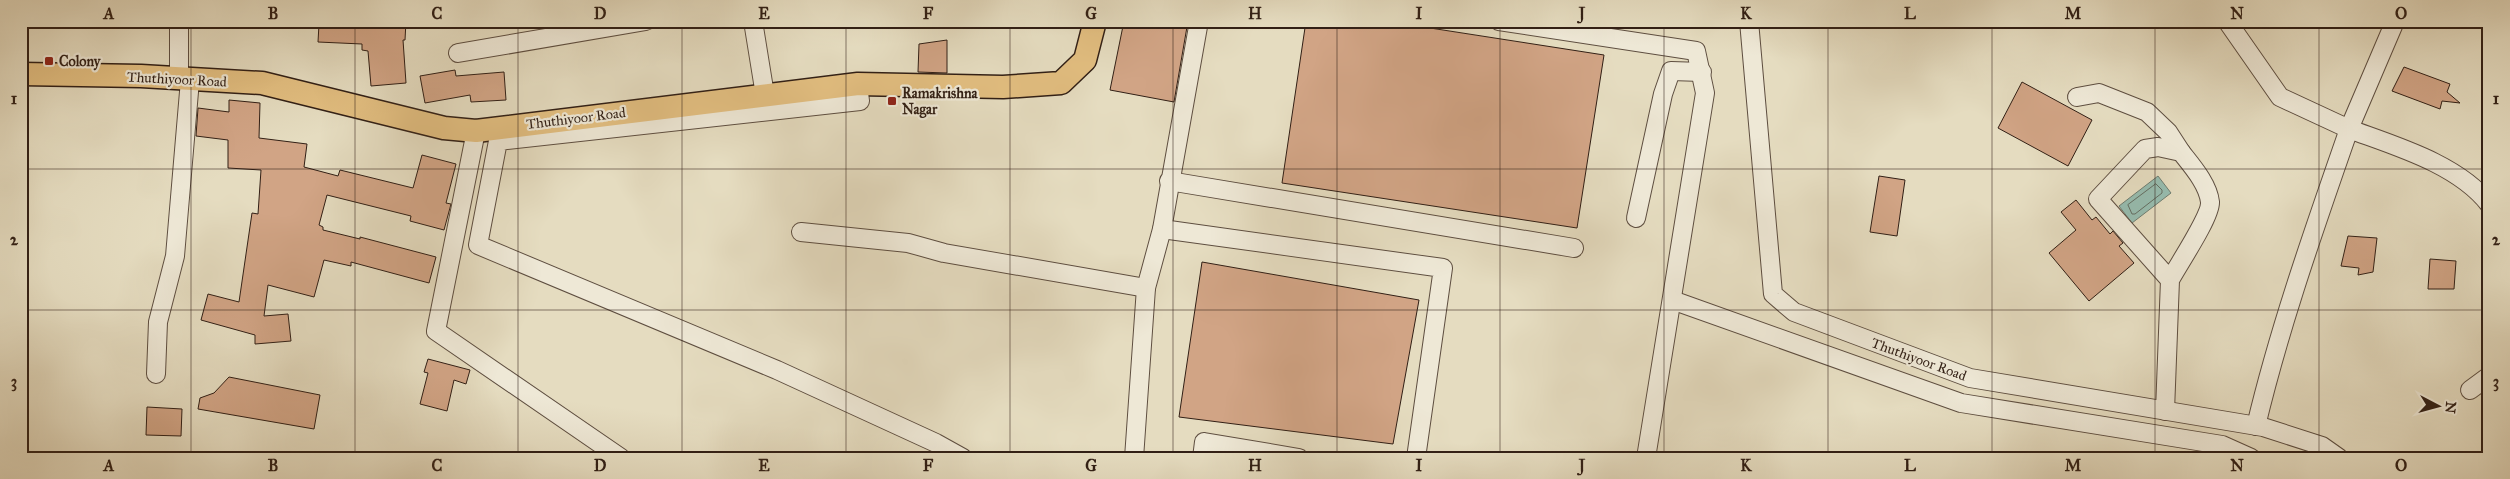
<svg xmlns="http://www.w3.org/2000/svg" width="2510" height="479" font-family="'IM FELL Great Primer',serif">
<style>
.water{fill:#96bcaf;stroke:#6e7d71}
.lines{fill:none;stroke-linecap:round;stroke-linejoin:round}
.shore{stroke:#646e62;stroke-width:1}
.building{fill:#d1a485;stroke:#311f15}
.minor-casing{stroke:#5e4e40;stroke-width:20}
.major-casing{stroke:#311f15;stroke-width:25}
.minor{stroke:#eee8d6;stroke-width:18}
.major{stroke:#e2be80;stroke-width:22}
.grid{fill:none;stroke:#311f15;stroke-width:1;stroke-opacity:0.55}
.poi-dot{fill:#8f2418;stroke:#eee8d6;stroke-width:2}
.labels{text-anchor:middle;stroke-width:4.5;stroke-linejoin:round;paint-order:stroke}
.poi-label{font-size:14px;font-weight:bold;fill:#311f15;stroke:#eee8d6;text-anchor:start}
.street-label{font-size:14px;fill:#311f15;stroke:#eee8d6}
.neatline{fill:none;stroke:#311f15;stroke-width:2}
.grid-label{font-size:16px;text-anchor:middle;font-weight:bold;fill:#311f15}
</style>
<rect width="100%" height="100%" fill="#e5dcc0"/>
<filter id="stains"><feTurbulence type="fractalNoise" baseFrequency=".004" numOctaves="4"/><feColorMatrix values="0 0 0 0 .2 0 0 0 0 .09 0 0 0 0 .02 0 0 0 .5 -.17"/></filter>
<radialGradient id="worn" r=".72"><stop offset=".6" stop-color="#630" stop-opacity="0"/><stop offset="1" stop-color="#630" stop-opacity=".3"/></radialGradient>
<polygon class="water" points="2158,176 2171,193 2132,223 2119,206"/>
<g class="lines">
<polygon class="shore" points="2156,184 2162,190 2162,193 2135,214 2132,214 2128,205"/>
</g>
<g class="building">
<polygon points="362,21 406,21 405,40 403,40 406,83 371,86 368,51 362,50 362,44 318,42 319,24 362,25"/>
<polygon points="1124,21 1188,21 1174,102 1110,90"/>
<polygon points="1306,21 1385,21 1604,55 1577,228 1282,183"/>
<polygon points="947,40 947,73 918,72 919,44"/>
<polygon points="2404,67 2450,84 2447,92 2460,103 2442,101 2440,109 2392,91"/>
<polygon points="455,70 456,76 504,72 506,100 471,102 470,95 425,103 420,76"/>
<polygon points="2022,82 2092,120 2068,166 1998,128"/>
<polygon points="229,100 260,103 259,138 307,144 304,167 338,176 340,170 413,188 422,155 456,164 446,203 451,204 444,230 410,221 411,216 327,195 319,225 323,227 323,230 360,239 360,237 436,257 429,283 351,262 351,266 324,260 314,297 268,285 264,316 288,314 291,341 255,344 255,335 201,320 208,294 239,302 252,213 258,214 261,170 228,168 228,140 196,136 198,108 229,112"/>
<polygon points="1879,176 1905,180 1897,236 1870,232"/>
<polygon points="2076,200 2092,220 2096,217 2110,234 2113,231 2123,243 2119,246 2134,263 2089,301 2049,253 2076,230 2061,212"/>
<polygon points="2348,236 2377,238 2373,272 2358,275 2359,268 2341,266"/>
<polygon points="2430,259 2456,261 2454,289 2428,289"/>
<polygon points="1202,262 1419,300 1393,444 1179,417"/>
<polygon points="428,359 470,370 466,384 454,380 447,411 420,404 428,373 424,372"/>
<polygon points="229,377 320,395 314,429 198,409 200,398 214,393"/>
<polygon points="147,407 182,409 181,436 146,435"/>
</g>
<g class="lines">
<defs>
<g id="minor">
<polyline points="753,21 765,95"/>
<polyline points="1499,21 1696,51 1705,93 1646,458"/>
<polyline points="1749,21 1773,294 1794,312 1970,378 2263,427 2322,446 2339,458"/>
<polyline points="2227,21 2280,97 2349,129 2393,26"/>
<polyline points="458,53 646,21"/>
<polyline points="179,78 179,21"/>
<polyline points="858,84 860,101 498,141 478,245 777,370 936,443 963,458"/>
<polyline points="2077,97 2099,93 2147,112 2168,132 2181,152"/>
<polyline points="476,131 436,331 621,458"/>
<polyline points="1169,181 1574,248"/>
<polyline points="1636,218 1663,94 1671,71 1702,72"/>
<polyline points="1162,229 1443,268 1416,458"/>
<polyline points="801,232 908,243 944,253 1146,288"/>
<polyline points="1672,300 1961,403 2222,445 2251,458"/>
<polyline points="156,374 158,322 175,256 190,80"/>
<polyline points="2470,390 2489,376"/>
<path d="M2165,411L2170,280L2098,199L2145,149L2158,147L2181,152C2192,166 2208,184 2210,202C2211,216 2178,265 2170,280"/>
<path d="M2256,426C2280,325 2315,227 2349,129C2395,146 2458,164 2489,204"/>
<polyline points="1134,458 1146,288 1162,229 1199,21"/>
<polyline points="1202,458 1204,442 1299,458"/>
</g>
<polyline id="major" points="21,74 141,76 262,83 444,128 476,131 858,84 1003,87 1061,83 1085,60 1095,21"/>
</defs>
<use href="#minor" class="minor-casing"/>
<use href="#major" class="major-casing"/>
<use href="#minor" class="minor"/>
<use href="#major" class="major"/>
</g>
<path class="grid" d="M191,21V458M355,21V458M518,21V458M682,21V458M846,21V458M1010,21V458M1173,21V458M1337,21V458M1500,21V458M1664,21V458M1828,21V458M1992,21V458M2155,21V458M2319,21V458M21,169H2489M21,310H2489"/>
<g class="poi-dot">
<rect x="44" y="56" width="10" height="10" rx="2.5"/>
<rect x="887" y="96" width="10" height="10" rx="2.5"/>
</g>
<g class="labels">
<g class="poi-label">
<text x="59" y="66">Colony</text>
<text x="902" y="98">Ramakrishna<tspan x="902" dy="16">Nagar</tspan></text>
</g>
<g class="street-label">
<text transform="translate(177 79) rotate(3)" y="5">Thuthiyoor Road</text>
<text transform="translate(576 118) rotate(-7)" y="5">Thuthiyoor Road</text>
<text transform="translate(1919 359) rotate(20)" y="5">Thuthiyoor Road</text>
</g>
</g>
<rect width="2510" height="479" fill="none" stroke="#e5dcc0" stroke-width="55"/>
<g transform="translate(2438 406) rotate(96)" stroke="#eee8d6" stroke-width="4" paint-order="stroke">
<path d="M0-4L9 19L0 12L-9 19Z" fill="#311f15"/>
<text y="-8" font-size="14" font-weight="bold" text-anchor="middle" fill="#311f15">N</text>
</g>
<rect x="28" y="28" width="2454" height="424" class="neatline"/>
<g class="grid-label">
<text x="109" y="19">A</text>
<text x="273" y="19">B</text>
<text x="437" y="19">C</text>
<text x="600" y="19">D</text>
<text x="764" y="19">E</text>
<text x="928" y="19">F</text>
<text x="1091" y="19">G</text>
<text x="1255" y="19">H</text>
<text x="1419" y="19">I</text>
<text x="1582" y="19">J</text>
<text x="1746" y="19">K</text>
<text x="1910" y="19">L</text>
<text x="2073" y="19">M</text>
<text x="2237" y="19">N</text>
<text x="2401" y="19">O</text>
<text x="14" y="104">1</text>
<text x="2496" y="104">1</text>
<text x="14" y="245">2</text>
<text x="2496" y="245">2</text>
<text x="14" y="387">3</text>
<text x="2496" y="387">3</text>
<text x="109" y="471">A</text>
<text x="273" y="471">B</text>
<text x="437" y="471">C</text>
<text x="600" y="471">D</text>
<text x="764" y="471">E</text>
<text x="928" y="471">F</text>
<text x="1091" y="471">G</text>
<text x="1255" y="471">H</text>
<text x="1419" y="471">I</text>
<text x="1582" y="471">J</text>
<text x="1746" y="471">K</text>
<text x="1910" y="471">L</text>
<text x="2073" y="471">M</text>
<text x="2237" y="471">N</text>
<text x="2401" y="471">O</text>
</g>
<rect width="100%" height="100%" filter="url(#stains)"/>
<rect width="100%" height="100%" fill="url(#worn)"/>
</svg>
